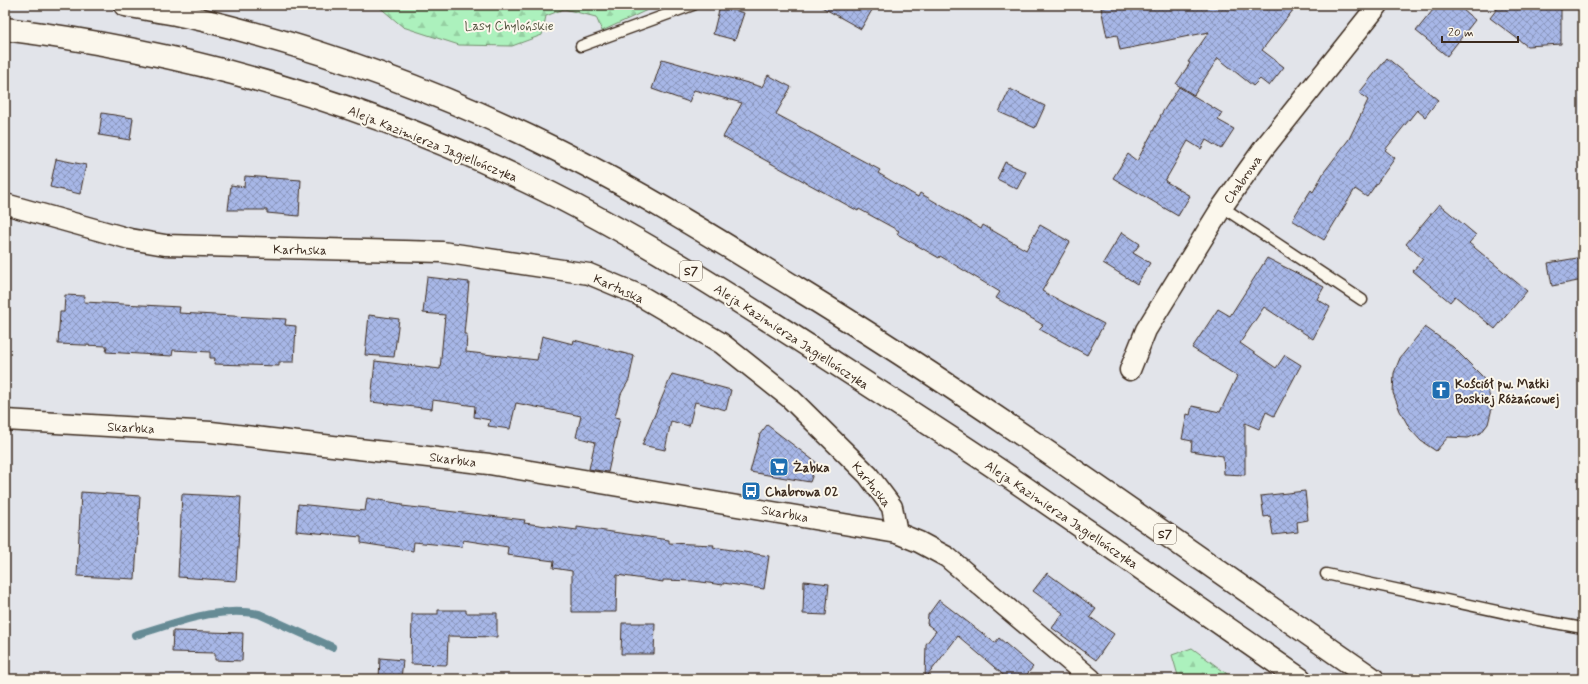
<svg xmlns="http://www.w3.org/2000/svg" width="1588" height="684" font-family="Mynerve,sans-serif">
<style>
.forest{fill:url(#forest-firs);stroke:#748e6e}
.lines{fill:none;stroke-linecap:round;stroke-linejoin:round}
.stream{stroke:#668b95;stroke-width:8}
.building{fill:url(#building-cross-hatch);stroke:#3b2a1e}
.service-casing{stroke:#3b2a1e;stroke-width:13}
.minor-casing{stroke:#3b2a1e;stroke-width:23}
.motorway-casing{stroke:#3b2a1e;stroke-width:25}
.service{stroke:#fbf7ec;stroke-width:10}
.minor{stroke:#fbf7ec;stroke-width:20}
.motorway{stroke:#fbf7ec;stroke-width:22}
.labels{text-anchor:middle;stroke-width:4;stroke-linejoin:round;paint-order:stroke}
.shield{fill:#fbf7ec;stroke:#75685c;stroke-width:1}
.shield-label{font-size:12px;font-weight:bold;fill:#3b2a1e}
.park-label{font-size:13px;fill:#52523e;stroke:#fbf7ec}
.street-label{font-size:13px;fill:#3b2a1e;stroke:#fbf7ec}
.poi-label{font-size:13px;font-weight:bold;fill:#3b2a1e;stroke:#fbf7ec;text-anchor:start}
</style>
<defs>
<pattern id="forest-firs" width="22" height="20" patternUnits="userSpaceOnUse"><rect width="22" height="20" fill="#acf1bd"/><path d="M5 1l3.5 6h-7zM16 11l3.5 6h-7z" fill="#95cfa2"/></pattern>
<pattern id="building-cross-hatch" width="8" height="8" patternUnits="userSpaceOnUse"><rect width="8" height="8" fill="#a7b7e7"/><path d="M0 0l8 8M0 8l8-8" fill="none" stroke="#8995bb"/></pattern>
</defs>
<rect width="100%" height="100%" fill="#e2e4ea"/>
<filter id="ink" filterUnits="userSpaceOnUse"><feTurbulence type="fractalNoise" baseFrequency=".025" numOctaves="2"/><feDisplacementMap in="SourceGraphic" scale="8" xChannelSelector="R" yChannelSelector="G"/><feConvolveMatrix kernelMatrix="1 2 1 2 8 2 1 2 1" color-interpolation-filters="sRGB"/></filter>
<g filter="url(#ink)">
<g class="forest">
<polygon points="377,5 658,5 602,31 596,17 564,9 546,16 542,35 512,46 459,45 403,27"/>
<polygon points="1192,648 1234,679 1179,679 1172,655"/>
</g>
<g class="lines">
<path class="stream" d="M135,635C174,624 217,605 259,614L332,647"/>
</g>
<g class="building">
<polygon points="818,5 875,5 861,29"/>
<polygon points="1117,5 1297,5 1262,50 1284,67 1269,86 1260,79 1253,86 1218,58 1194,95 1176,84 1190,63 1188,62 1209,32 1120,50 1117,35 1107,37 1101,8"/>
<polygon points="1437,5 1457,5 1475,20 1447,56 1416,31"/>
<polygon points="1500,5 1561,5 1561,44 1527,46 1490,18"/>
<polygon points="720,6 744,13 735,40 713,34"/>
<polygon points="1387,58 1438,100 1425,117 1417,110 1385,150 1395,158 1367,197 1355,189 1324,240 1292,220 1311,190 1313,192 1324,172 1349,139 1368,100 1359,93"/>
<polygon points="662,59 762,87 768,75 791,87 776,114 880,170 878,173 918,197 920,193 981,229 983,225 1026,250 1040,225 1070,242 1042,291 1104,324 1087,355 1039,329 1043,325 996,298 1000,292 940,256 939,258 897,234 899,231 859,209 858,211 723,137 742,103 694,90 689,102 652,89"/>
<polygon points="1179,87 1222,113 1218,120 1234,129 1221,149 1206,140 1201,149 1188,141 1165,181 1190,196 1178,216 1113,178 1128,154 1137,161 1161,116 1160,116"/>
<polygon points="1010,89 1045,106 1035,128 999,112"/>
<polygon points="102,113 133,118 130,140 99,135"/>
<polygon points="56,159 86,165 80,194 50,187"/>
<polygon points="1005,162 1026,172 1017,189 997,179"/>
<polygon points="245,176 301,180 299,216 267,213 267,210 228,210 231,185 244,187"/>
<polygon points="1439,204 1476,235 1469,243 1527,291 1495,329 1455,296 1450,302 1413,271 1423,259 1406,244"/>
<polygon points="1122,232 1140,244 1133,253 1150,263 1137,284 1103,263"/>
<polygon points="1583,257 1583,280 1552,286 1548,263"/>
<polygon points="1267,258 1324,287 1317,299 1330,307 1313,339 1264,307 1240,343 1276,368 1285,355 1301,365 1274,416 1266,412 1259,429 1245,423 1245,475 1224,474 1223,456 1191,451 1192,441 1182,439 1187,414 1190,415 1192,406 1220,412 1237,376 1192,348 1218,309 1230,316"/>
<polygon points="427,277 469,282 464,334 467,334 466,352 537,360 542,336 573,344 574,340 634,356 629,380 621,394 615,417 620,418 608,472 589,469 595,442 576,437 581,416 516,403 510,429 488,426 490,420 474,417 475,406 433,400 432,409 371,402 375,361 440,369 445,315 423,313"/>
<polygon points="65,295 85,296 84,302 180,307 179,313 286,319 285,325 296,326 294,362 279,362 279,366 214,364 215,358 210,358 210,352 173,350 172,356 106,352 107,346 58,344 60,312 64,312"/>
<polygon points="369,315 399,319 394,357 365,355"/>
<polygon points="1425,327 1453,347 1482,376 1487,385 1492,408 1488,424 1481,433 1468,438 1448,437 1436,451 1421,441 1410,429 1400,411 1393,393 1394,373 1400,358"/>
<polygon points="672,374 731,390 726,410 695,402 689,426 671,421 665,450 642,445"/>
<polygon points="767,425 817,463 810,482 750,472 760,434"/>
<polygon points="1305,491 1308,520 1297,522 1298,532 1273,535 1270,516 1264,517 1261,496"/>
<polygon points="81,492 140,496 135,579 77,576"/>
<polygon points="182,494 241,497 236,581 178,577"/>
<polygon points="367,498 402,504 402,506 525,520 524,523 577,530 577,527 669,540 669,543 714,545 713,547 769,556 764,589 723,583 723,585 694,581 663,580 663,582 617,575 616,612 572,612 572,571 553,568 554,561 507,555 508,547 463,540 462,547 414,542 413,551 361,543 361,537 296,531 298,504 365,511"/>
<polygon points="1047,573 1096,609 1090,617 1114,634 1096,660 1052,628 1063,613 1033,591"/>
<polygon points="804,581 829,584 826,615 803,614"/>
<polygon points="939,600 995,643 999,638 1033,667 1023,679 1008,679 958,636 925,679 926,644 936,631 927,624 928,615"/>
<polygon points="438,610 466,610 466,613 497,613 497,637 448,636 447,665 411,664 412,614 438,614"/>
<polygon points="622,623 655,623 654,654 621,654"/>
<polygon points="173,631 243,633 242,661 215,660 215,653 172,652"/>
<polygon points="380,658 403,660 401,679 379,679"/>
</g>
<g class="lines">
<defs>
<g id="service">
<polyline points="581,46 693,5"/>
<polyline points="1222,207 1362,300"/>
<polyline points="1326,574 1538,620 1583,628"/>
</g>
<g id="minor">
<polyline points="5,204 130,239 165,245 442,252 589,274 639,295 721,343 790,398 868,475 892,507 897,533"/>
<polyline points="1130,370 1146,330 1222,207 1264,148 1378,5"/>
<polyline points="5,420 211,432 489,464 897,533 919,542 947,557 1091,679"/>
</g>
<g id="motorway">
<path d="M125,5C151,10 177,13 203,20C325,50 447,95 559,151C641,192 718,240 796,288C994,409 1182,547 1373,679"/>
<path d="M5,29C181,51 352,99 513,175C633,231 744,304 855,376C915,415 975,453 1034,494C1123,555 1211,617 1300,679"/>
</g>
</defs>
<use href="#service" class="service-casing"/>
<use href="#minor" class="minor-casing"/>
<use href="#motorway" class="motorway-casing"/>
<use href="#service" class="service"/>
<use href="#minor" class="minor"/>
<use href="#motorway" class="motorway"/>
</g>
</g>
<defs>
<symbol id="church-square" viewBox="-11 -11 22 22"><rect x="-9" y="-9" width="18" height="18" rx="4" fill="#1f6fb2" stroke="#fbf7ec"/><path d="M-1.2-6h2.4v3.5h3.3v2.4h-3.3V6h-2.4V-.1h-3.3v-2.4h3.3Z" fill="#fff"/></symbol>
<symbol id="supermarket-square" viewBox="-11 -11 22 22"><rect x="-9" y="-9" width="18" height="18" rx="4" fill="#1f6fb2" stroke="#fbf7ec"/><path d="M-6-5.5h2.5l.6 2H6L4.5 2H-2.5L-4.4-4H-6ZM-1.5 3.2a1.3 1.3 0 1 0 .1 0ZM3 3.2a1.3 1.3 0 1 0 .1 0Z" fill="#fff"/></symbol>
<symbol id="bus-square" viewBox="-11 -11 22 22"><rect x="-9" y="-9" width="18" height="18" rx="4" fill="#1f6fb2" stroke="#fbf7ec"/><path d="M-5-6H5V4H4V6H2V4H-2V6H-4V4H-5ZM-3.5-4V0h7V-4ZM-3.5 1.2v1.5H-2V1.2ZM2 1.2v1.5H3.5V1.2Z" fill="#fff"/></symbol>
</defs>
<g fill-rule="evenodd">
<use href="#church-square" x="1430" y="379" width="22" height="22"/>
<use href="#supermarket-square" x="768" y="456" width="22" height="22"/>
<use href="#bus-square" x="740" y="480" width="22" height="22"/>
</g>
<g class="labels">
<g class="shield">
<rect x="680" y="261" width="22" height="20" rx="3"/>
<rect x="1154" y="524" width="22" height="20" rx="3"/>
</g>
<g class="shield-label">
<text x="691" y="275">S7</text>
<text x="1165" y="538">S7</text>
</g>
<g class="park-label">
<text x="509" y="30">Lasy Chylońskie</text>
</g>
<g class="street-label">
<text transform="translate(433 143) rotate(22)" y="5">Aleja Kazimierza Jagiellończyka</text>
<text transform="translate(1242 179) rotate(-55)" y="5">Chabrowa</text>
<text transform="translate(300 249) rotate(1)" y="5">Kartuska</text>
<text transform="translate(619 288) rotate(24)" y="5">Kartuska</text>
<text transform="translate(792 336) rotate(33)" y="5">Aleja Kazimierza Jagiellończyka</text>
<text transform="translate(131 427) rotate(3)" y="5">Skarbka</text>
<text transform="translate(453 459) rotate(7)" y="5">Skarbka</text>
<text transform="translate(872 484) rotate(51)" y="5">Kartuska</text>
<text transform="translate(785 513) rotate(10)" y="5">Skarbka</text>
<text transform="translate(1062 514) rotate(34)" y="5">Aleja Kazimierza Jagiellończyka</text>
</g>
<g class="poi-label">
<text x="1455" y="388">Kościół pw. Matki<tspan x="1455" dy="15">Boskiej Różańcowej</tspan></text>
<text x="793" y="472">Żabka</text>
<text x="765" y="496">Chabrowa 02</text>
</g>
</g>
<rect width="1588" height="684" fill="none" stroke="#fbf7ec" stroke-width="20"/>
<rect x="10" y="10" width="1568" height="664" fill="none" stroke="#3b2a1e" stroke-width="1.5" filter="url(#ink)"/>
<path d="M1442 36v6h76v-6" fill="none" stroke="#3b2a1e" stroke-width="2"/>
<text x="1448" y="36" font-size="12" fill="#3b2a1e" stroke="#fbf7ec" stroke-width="3" paint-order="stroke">20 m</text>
</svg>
